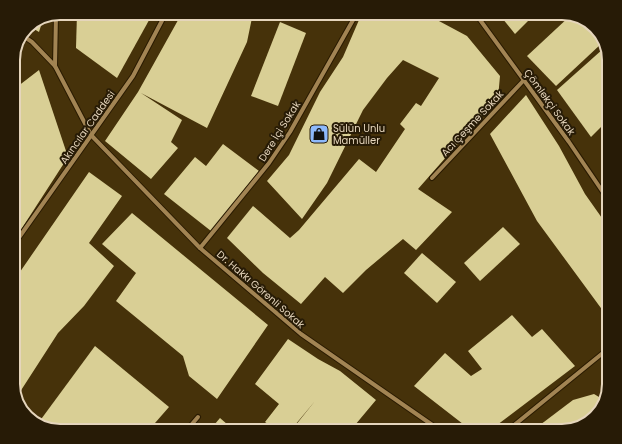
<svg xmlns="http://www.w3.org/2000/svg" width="622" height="444" font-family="Poppins,sans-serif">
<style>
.building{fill:#d9cf95}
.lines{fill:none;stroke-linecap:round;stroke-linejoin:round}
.minor-casing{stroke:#291a01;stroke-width:6}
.minor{stroke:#a28453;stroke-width:4}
.labels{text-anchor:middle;stroke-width:4;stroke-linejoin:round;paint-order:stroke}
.street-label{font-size:10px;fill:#e5d5bc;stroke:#271b06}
.poi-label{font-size:10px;fill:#e5d5bc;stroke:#271b06;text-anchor:start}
.rim{fill:none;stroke:#e5d5bc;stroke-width:2}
</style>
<rect width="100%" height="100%" fill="#46320a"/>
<g class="building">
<polygon points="77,13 153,13 117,78 76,48"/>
<polygon points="182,13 253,13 247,42 207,128 141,93 182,120 171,142 178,148 151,179 105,141 138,92"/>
<polygon points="362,13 424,13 467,36 500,76 498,98 418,189 452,212 416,250 403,239 366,270 343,293 325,277 301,304 263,273 227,238 253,206 290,238 299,230 359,159 376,172 405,129 400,124 416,103 421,106 439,78 403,60 387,78 363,110 327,183 302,219 267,181 289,155 320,92 343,57"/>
<polygon points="498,13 536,13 515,34"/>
<polygon points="543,13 551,13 547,17"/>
<polygon points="570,16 590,23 601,44 556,86 527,56"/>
<polygon points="43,19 39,32 29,26 29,25"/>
<polygon points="280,22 306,33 278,106 251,96"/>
<polygon points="603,49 609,60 609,119 591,137 557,90"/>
<polygon points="39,70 68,157 13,242 13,151 16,151 13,140 13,90"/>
<polygon points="526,95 559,146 585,194 609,228 609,319 537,221 490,134"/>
<polygon points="223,144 259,171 211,231 164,194 195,157 206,166"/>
<polygon points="89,172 122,196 89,243 114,266 84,306 58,333 18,395 13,386 13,282"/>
<polygon points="132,213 268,325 217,399 189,376 183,356 116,301 136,273 102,244"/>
<polygon points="503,227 520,244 480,281 464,263"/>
<polygon points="422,253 456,282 437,303 404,273"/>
<polygon points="512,315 532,337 542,329 575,366 489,431 472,431 414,386 445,353 471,376 482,369 468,351"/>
<polygon points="288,339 318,359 340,371 376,400 350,431 291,431 315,401 290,431 278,431 265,422 279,404 255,384"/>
<polygon points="95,346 169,407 148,431 60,431 43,425 39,422"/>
<polygon points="594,394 604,400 599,412 562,431 532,431 573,400"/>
<polygon points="220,418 235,431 209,431"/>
</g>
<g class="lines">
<defs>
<g id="minor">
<polyline points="475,13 569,142 609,201"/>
<polyline points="23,36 32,42 55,66 91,135 200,248 301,334 441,431"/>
<polyline points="55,66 56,15"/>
<polyline points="432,178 524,80"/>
<polyline points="13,246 133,76 166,13"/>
<polyline points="200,248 269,163 290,132 357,13"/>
<polyline points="186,431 198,417"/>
<polyline points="507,431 609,348"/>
</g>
</defs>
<use href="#minor" class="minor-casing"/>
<use href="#minor" class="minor"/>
</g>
<defs>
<symbol id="shop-square" viewBox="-11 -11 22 22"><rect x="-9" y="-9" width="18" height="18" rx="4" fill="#8db9fc" stroke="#271b06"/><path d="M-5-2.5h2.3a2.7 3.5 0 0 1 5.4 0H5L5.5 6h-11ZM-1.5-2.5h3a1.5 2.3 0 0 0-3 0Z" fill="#111"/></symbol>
</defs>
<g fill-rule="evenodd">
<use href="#shop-square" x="308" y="123" width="22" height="22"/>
</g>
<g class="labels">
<g class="street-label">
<text transform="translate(550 102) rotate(54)" y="4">Çömlekçi Sokak</text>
<text transform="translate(472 123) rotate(-47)" y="4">Acı Çeşme Sokak</text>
<text transform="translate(87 127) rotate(-55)" y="4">Akıncılar Caddesi</text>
<text transform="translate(279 131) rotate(-58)" y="4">Dere İçi Sokak</text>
<text transform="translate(261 289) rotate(41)" y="4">Dr. Hakkı Görenli Sokak</text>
</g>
<g class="poi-label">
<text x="333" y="132">Sülün Unlu<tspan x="333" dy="12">Mamüller</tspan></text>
</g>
</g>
<path d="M0 0H622V444H0ZM60 20H562A40 40 0 0 1 602 60V384A40 40 0 0 1 562 424H60A40 40 0 0 1 20 384V60A40 40 0 0 1 60 20Z" fill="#271b06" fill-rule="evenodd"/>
<path class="rim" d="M60 20H562A40 40 0 0 1 602 60V384A40 40 0 0 1 562 424H60A40 40 0 0 1 20 384V60A40 40 0 0 1 60 20Z"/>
</svg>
